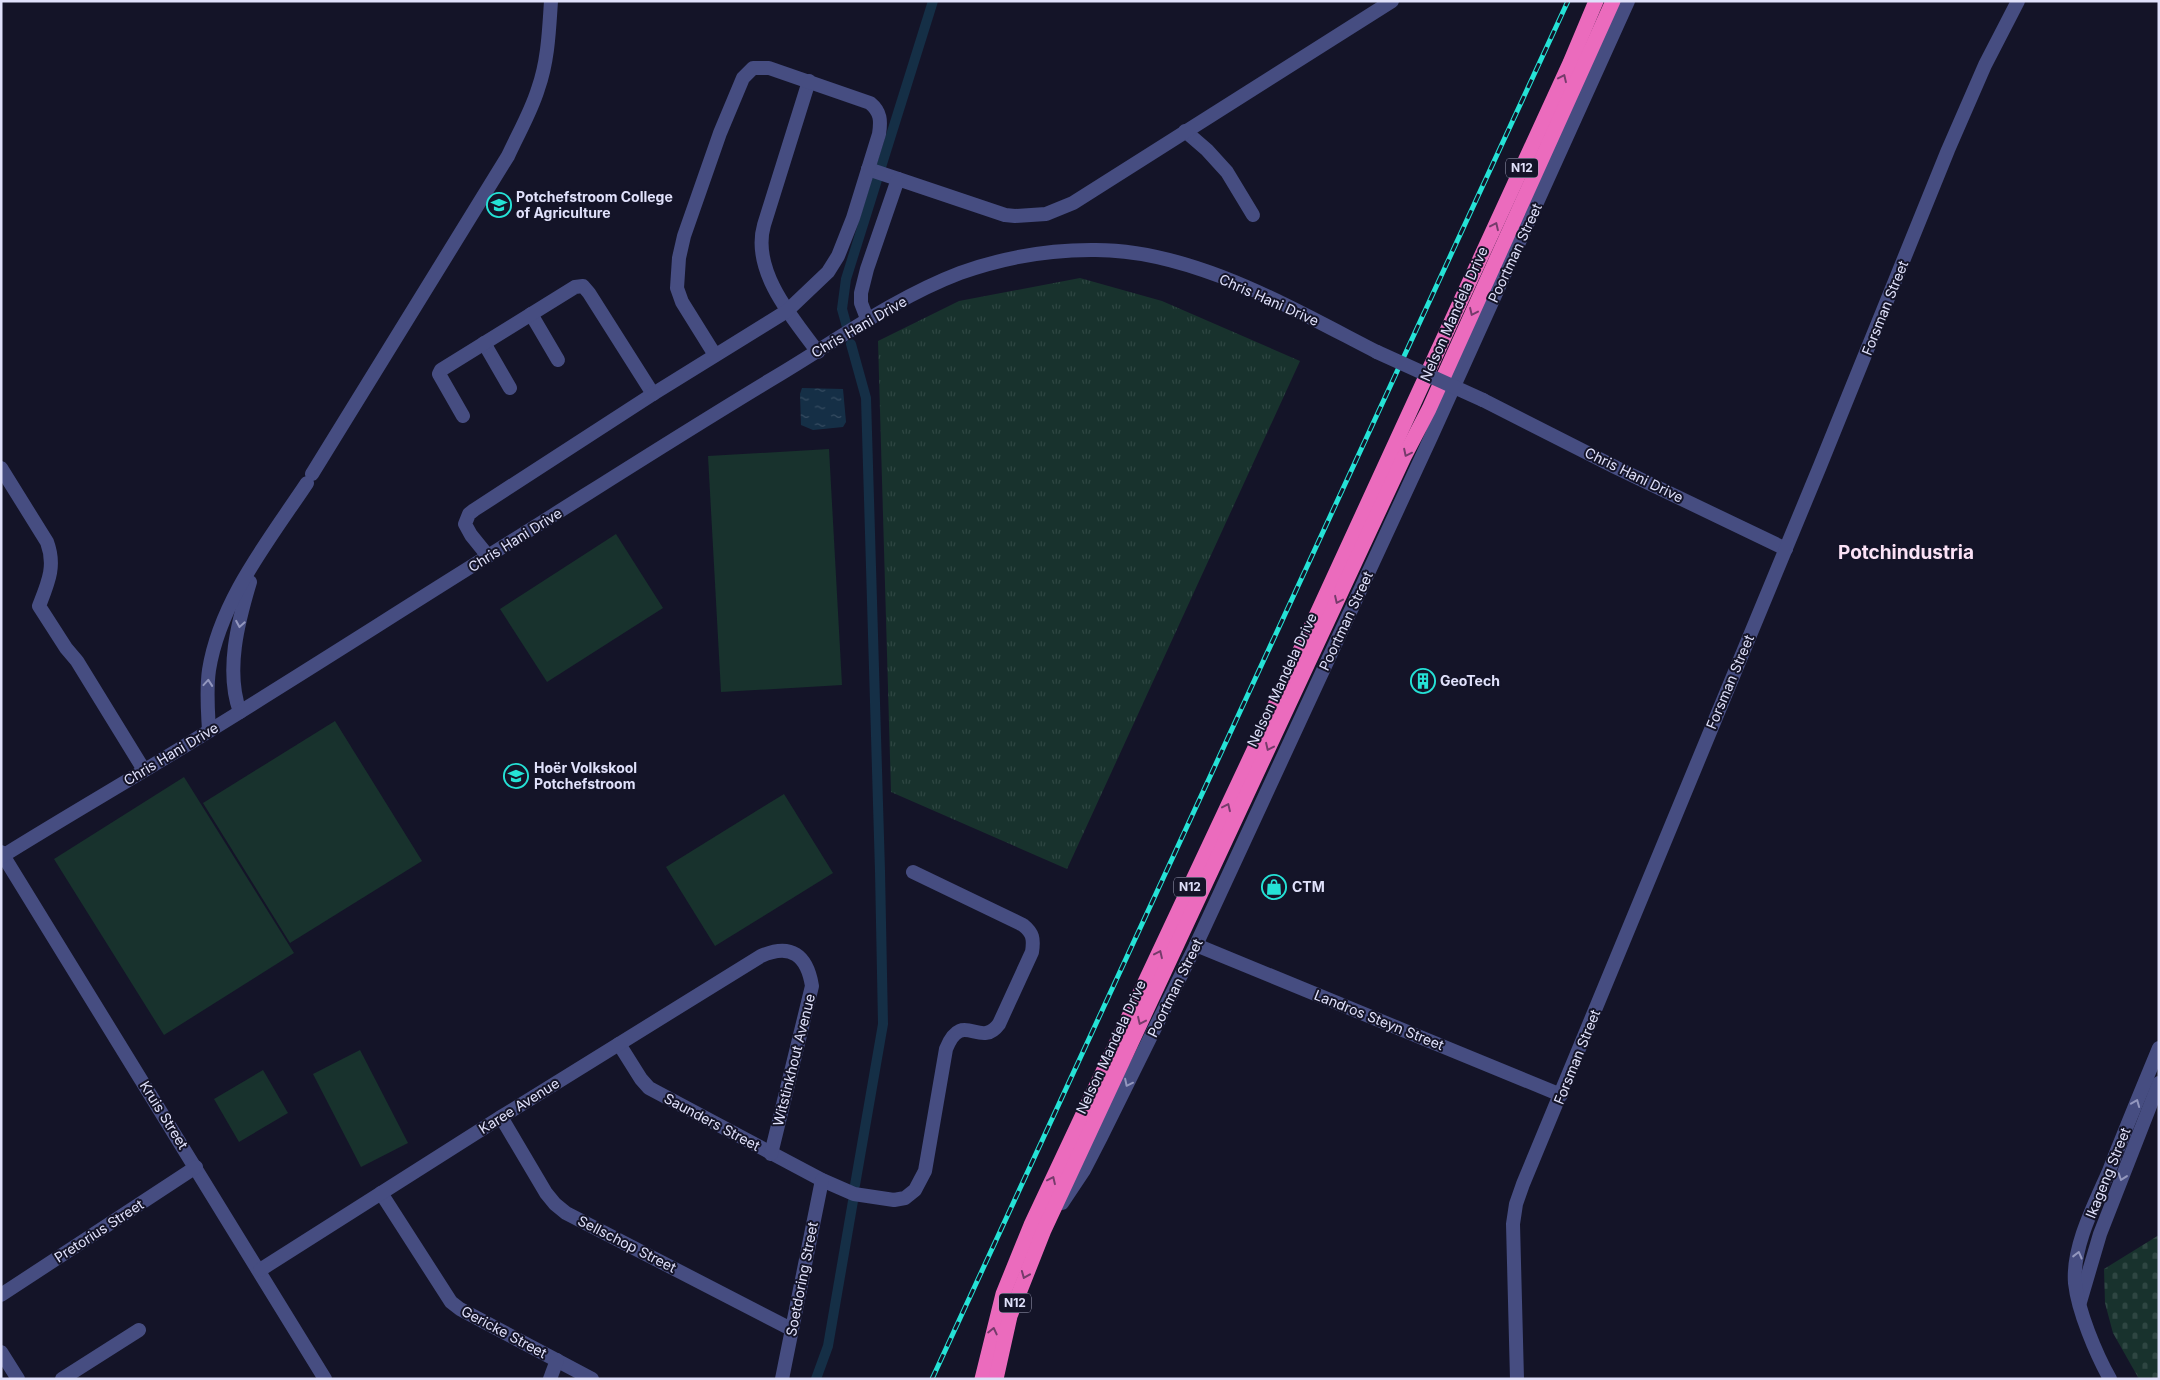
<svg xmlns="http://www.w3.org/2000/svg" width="2160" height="1380" font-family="Inter,sans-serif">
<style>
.grass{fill:url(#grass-tufts)}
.cemetery{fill:url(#cemetery-stones)}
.garden{fill:#18322d}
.water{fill:url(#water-ripples)}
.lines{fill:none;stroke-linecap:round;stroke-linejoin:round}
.canal{stroke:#152f46;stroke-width:10}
.minor{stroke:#464d81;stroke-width:14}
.highway{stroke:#eb6bbd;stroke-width:15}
.rail-casing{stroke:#25e2d6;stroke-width:5}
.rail{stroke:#141428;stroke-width:3;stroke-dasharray:9;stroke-linecap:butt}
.minor-bridge{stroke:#464d81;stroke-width:14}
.oneway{stroke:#753b6b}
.oneway2{stroke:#9397be}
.labels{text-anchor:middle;stroke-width:4;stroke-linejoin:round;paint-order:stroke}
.shield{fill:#141428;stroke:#a3a4bc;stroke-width:1}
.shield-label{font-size:12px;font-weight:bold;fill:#e0e1fb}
.poi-label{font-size:14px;font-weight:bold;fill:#e0e1fb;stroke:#141428;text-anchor:start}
.street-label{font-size:14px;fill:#e0e1fb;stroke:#141428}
.district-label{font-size:19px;font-weight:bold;fill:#fbe2f6;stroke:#141428}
</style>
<defs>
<pattern id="grass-tufts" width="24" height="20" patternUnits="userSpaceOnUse" patternTransform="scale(1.25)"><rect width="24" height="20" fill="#18322d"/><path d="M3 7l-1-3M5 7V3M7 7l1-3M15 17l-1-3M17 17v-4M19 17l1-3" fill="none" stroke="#2e4642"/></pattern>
<pattern id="cemetery-stones" width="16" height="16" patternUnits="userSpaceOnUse" patternTransform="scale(1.25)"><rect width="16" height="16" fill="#18322d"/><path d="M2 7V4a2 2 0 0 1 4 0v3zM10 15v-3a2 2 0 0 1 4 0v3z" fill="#2e4642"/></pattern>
<pattern id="water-ripples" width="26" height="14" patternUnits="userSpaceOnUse" patternTransform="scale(1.25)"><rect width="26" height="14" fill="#152f46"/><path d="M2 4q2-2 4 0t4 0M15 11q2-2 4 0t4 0" fill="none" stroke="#374d62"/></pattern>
</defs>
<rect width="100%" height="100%" fill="#141428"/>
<polygon class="grass" points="1080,278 1162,301 1300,361 1067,869 891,792 878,341 959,301"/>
<polygon class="cemetery" points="2159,1235 2159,1379 2139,1379 2113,1333 2105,1303 2104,1269"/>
<g class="garden">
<polygon points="829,449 842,685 721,692 708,456"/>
<polygon points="616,534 663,608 547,682 500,609"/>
<polygon points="335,721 422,861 290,943 203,803"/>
<polygon points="184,777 294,953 164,1035 54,859"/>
<polygon points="784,794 833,873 715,946 666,867"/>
<polygon points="360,1050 408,1143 361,1167 313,1074"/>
<polygon points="263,1070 288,1113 239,1142 214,1099"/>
</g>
<polygon class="water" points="802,388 843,389 846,422 843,427 813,430 801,425 800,394"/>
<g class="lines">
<g class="canal">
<polyline points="847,327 842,309 846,279 933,1"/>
<polyline points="851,344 866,398 880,871 883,1024 855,1185"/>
<polyline points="816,1379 828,1346 853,1201"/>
</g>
<g class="minor">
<path d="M809,81L764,225C751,270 792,318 818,352"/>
<polyline points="1185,131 1207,150 1227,172 1253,215"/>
<polyline points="868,169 898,179"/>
<polyline points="531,314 558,360"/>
<polyline points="870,319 866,316 861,303 861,293 867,269 898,179 1005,215 1015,216 1046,214 1073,203 1392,1"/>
<polyline points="484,343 510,388"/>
<polyline points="1483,400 1617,468 1786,549"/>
<polyline points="463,416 439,374 441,370 575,287 583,286 589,293 653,394"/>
<path d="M1,468L47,542C56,566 48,583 39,606L66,648L77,661L144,770"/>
<path d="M312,474L508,156C518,134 531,112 538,89C548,61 549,31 551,1"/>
<path d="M488,556L471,535L465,524L469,514L474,510L653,394L787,311L828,272L838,256L853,218L879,134C881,121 881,112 870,103L769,68H753L743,78L720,133L684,236L679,258L677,288L682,302L715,355"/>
<path d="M240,712C225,671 238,622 250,582"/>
<path d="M209,731C208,711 206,691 209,670C220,601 269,540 307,483"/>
<polyline points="1,852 325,1379"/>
<path d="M1,857C70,814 140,774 209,731C310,669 409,605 509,543C600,486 690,428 782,373C840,338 897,297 960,273C1002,258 1047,250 1091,250C1190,248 1291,308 1377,352"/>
<polyline points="1196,945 1561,1095"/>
<path d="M619,1044L641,1079L649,1088L822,1180L854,1194L894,1200L905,1198L915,1190L925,1171L946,1049C962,1008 980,1050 999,1024L1032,952C1034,939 1033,933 1023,925L913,872"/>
<polyline points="501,1117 546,1193 555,1204 566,1213 791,1329"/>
<polyline points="381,1193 451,1302 460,1309 592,1379"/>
<polyline points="1062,1203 1084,1170 1101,1137 1196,945 1431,437 1628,1"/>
<path d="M260,1270L501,1117L761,956C791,943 807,955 812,986L771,1154"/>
<polyline points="1,1295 196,1167"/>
<polyline points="2080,1302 2100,1234 2159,1083"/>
<polyline points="1,1352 18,1379"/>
<polyline points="62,1379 139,1330"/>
<polyline points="550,1379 557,1360"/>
<polyline points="782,1379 822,1180"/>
<polyline points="1517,1379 1513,1224 1516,1204 1523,1184 1820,466 1948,150 1985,65 2018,1"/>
<path d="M2110,1379C2096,1354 2078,1311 2075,1283C2072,1247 2095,1203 2109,1171C2125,1130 2142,1089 2159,1048"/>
</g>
<g class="highway">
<polyline points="982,1379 1003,1294 1031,1225 1276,703 1570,63 1596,1"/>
<polyline points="996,1379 1010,1316 1044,1230 1404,457 1429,409 1613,1"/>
</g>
<defs>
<polyline id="rail" points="932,1379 1568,1"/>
</defs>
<use href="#rail" class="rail-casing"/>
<use href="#rail" class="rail"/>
<polyline class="minor-bridge" points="1377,352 1483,400"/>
</g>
<defs><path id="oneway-chevron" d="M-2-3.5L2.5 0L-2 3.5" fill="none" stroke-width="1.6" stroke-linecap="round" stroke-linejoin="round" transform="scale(1.25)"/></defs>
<g class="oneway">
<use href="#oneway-chevron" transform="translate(1563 78) rotate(-65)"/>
<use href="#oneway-chevron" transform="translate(1495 226) rotate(-65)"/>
<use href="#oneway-chevron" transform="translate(1473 312) rotate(115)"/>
<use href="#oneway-chevron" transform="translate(1407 453) rotate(116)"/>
<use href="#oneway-chevron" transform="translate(1338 600) rotate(115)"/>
<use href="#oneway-chevron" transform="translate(1269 747) rotate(115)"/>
<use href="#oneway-chevron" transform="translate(1227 807) rotate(-65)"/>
<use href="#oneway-chevron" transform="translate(1159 954) rotate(-65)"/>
<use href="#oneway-chevron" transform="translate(1141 1021) rotate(115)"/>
<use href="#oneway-chevron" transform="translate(1052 1180) rotate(-65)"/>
<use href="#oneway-chevron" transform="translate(1025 1275) rotate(112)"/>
<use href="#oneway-chevron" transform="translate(993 1331) rotate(-77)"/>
</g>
<g class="oneway2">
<use href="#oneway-chevron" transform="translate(240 624) rotate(100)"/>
<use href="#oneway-chevron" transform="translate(208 683) rotate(-85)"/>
<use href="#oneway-chevron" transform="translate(1128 1083) rotate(116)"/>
<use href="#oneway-chevron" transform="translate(2136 1103) rotate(-68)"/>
<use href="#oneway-chevron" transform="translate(2122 1177) rotate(109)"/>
<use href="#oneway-chevron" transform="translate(2078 1255) rotate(-76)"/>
</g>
<defs>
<symbol id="university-ring" viewBox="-11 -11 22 22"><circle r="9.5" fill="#141428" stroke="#25e2d6" stroke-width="1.5"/><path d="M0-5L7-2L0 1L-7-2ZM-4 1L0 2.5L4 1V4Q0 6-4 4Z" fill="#25e2d6"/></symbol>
<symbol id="building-ring" viewBox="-11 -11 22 22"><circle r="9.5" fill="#141428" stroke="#25e2d6" stroke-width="1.5"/><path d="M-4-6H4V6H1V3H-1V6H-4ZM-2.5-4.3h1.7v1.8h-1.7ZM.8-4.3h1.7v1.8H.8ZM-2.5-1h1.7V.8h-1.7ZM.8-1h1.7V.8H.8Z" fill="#25e2d6"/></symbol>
<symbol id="school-ring" viewBox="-11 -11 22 22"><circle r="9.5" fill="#141428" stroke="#25e2d6" stroke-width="1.5"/><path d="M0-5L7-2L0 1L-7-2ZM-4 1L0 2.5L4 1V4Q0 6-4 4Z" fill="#25e2d6"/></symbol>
<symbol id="shop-ring" viewBox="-11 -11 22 22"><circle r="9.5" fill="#141428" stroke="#25e2d6" stroke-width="1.5"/><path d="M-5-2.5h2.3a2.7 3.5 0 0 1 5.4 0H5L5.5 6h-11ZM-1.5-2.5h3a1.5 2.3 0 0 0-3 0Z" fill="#25e2d6"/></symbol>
</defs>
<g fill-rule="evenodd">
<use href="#university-ring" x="485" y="191" width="28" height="28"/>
<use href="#building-ring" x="1409" y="667" width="28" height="28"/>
<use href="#school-ring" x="502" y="762" width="28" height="28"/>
<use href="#shop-ring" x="1260" y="873" width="28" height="28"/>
</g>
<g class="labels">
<g class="shield">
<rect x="1506" y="158.5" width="32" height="19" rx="4"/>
<rect x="1174" y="877.5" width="32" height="19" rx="4"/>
<rect x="999" y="1293.5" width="32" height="19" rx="4"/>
</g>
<g class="shield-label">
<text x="1522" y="172">N12</text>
<text x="1190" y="891">N12</text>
<text x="1015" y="1307">N12</text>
</g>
<g class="poi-label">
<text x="516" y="202">Potchefstroom College<tspan x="516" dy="16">of Agriculture</tspan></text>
<text x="1440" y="686">GeoTech</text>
<text x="534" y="773">Hoër Volkskool<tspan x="534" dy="16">Potchefstroom</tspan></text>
<text x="1292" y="892">CTM</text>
</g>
<g class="street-label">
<text transform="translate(1515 253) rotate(-65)" y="5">Poortman Street</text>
<text transform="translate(1269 300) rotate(24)" y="5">Chris Hani Drive</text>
<text transform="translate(1885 308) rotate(-68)" y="5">Forsman Street</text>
<text transform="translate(1454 314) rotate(-66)" y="5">Nelson Mandela Drive</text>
<text transform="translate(859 327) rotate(-30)" y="5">Chris Hani Drive</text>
<text transform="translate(1634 475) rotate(26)" y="5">Chris Hani Drive</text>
<text transform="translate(515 540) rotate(-32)" y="5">Chris Hani Drive</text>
<text transform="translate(1346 621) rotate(-65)" y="5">Poortman Street</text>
<text transform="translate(1282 680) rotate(-65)" y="5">Nelson Mandela Drive</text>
<text transform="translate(1730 682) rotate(-67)" y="5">Forsman Street</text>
<text transform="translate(171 754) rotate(-31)" y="5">Chris Hani Drive</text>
<text transform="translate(1175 988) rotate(-64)" y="5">Poortman Street</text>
<text transform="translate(1379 1020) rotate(22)" y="5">Landros Steyn Street</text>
<text transform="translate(1111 1047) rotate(-65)" y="5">Nelson Mandela Drive</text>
<text transform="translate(1577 1057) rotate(-68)" y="5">Forsman Street</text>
<text transform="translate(794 1060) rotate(-76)" y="5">Witstinkhout Avenue</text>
<text transform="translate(519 1106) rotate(-32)" y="5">Karee Avenue</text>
<text transform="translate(164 1115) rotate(58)" y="5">Kruis Street</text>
<text transform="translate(712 1122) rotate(28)" y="5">Saunders Street</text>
<text transform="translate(2108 1173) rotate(-68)" y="5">Ikageng Street</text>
<text transform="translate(99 1231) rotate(-33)" y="5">Pretorius Street</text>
<text transform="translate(627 1244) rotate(27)" y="5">Sellschop Street</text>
<text transform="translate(802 1279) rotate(-79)" y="5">Soetdoring Street</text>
<text transform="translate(504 1332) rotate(28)" y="5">Gericke Street</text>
</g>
<g class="district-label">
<text x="1906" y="559">Potchindustria</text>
</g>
</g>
<rect width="2160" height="1380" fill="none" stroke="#e0e1fb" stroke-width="5"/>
</svg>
